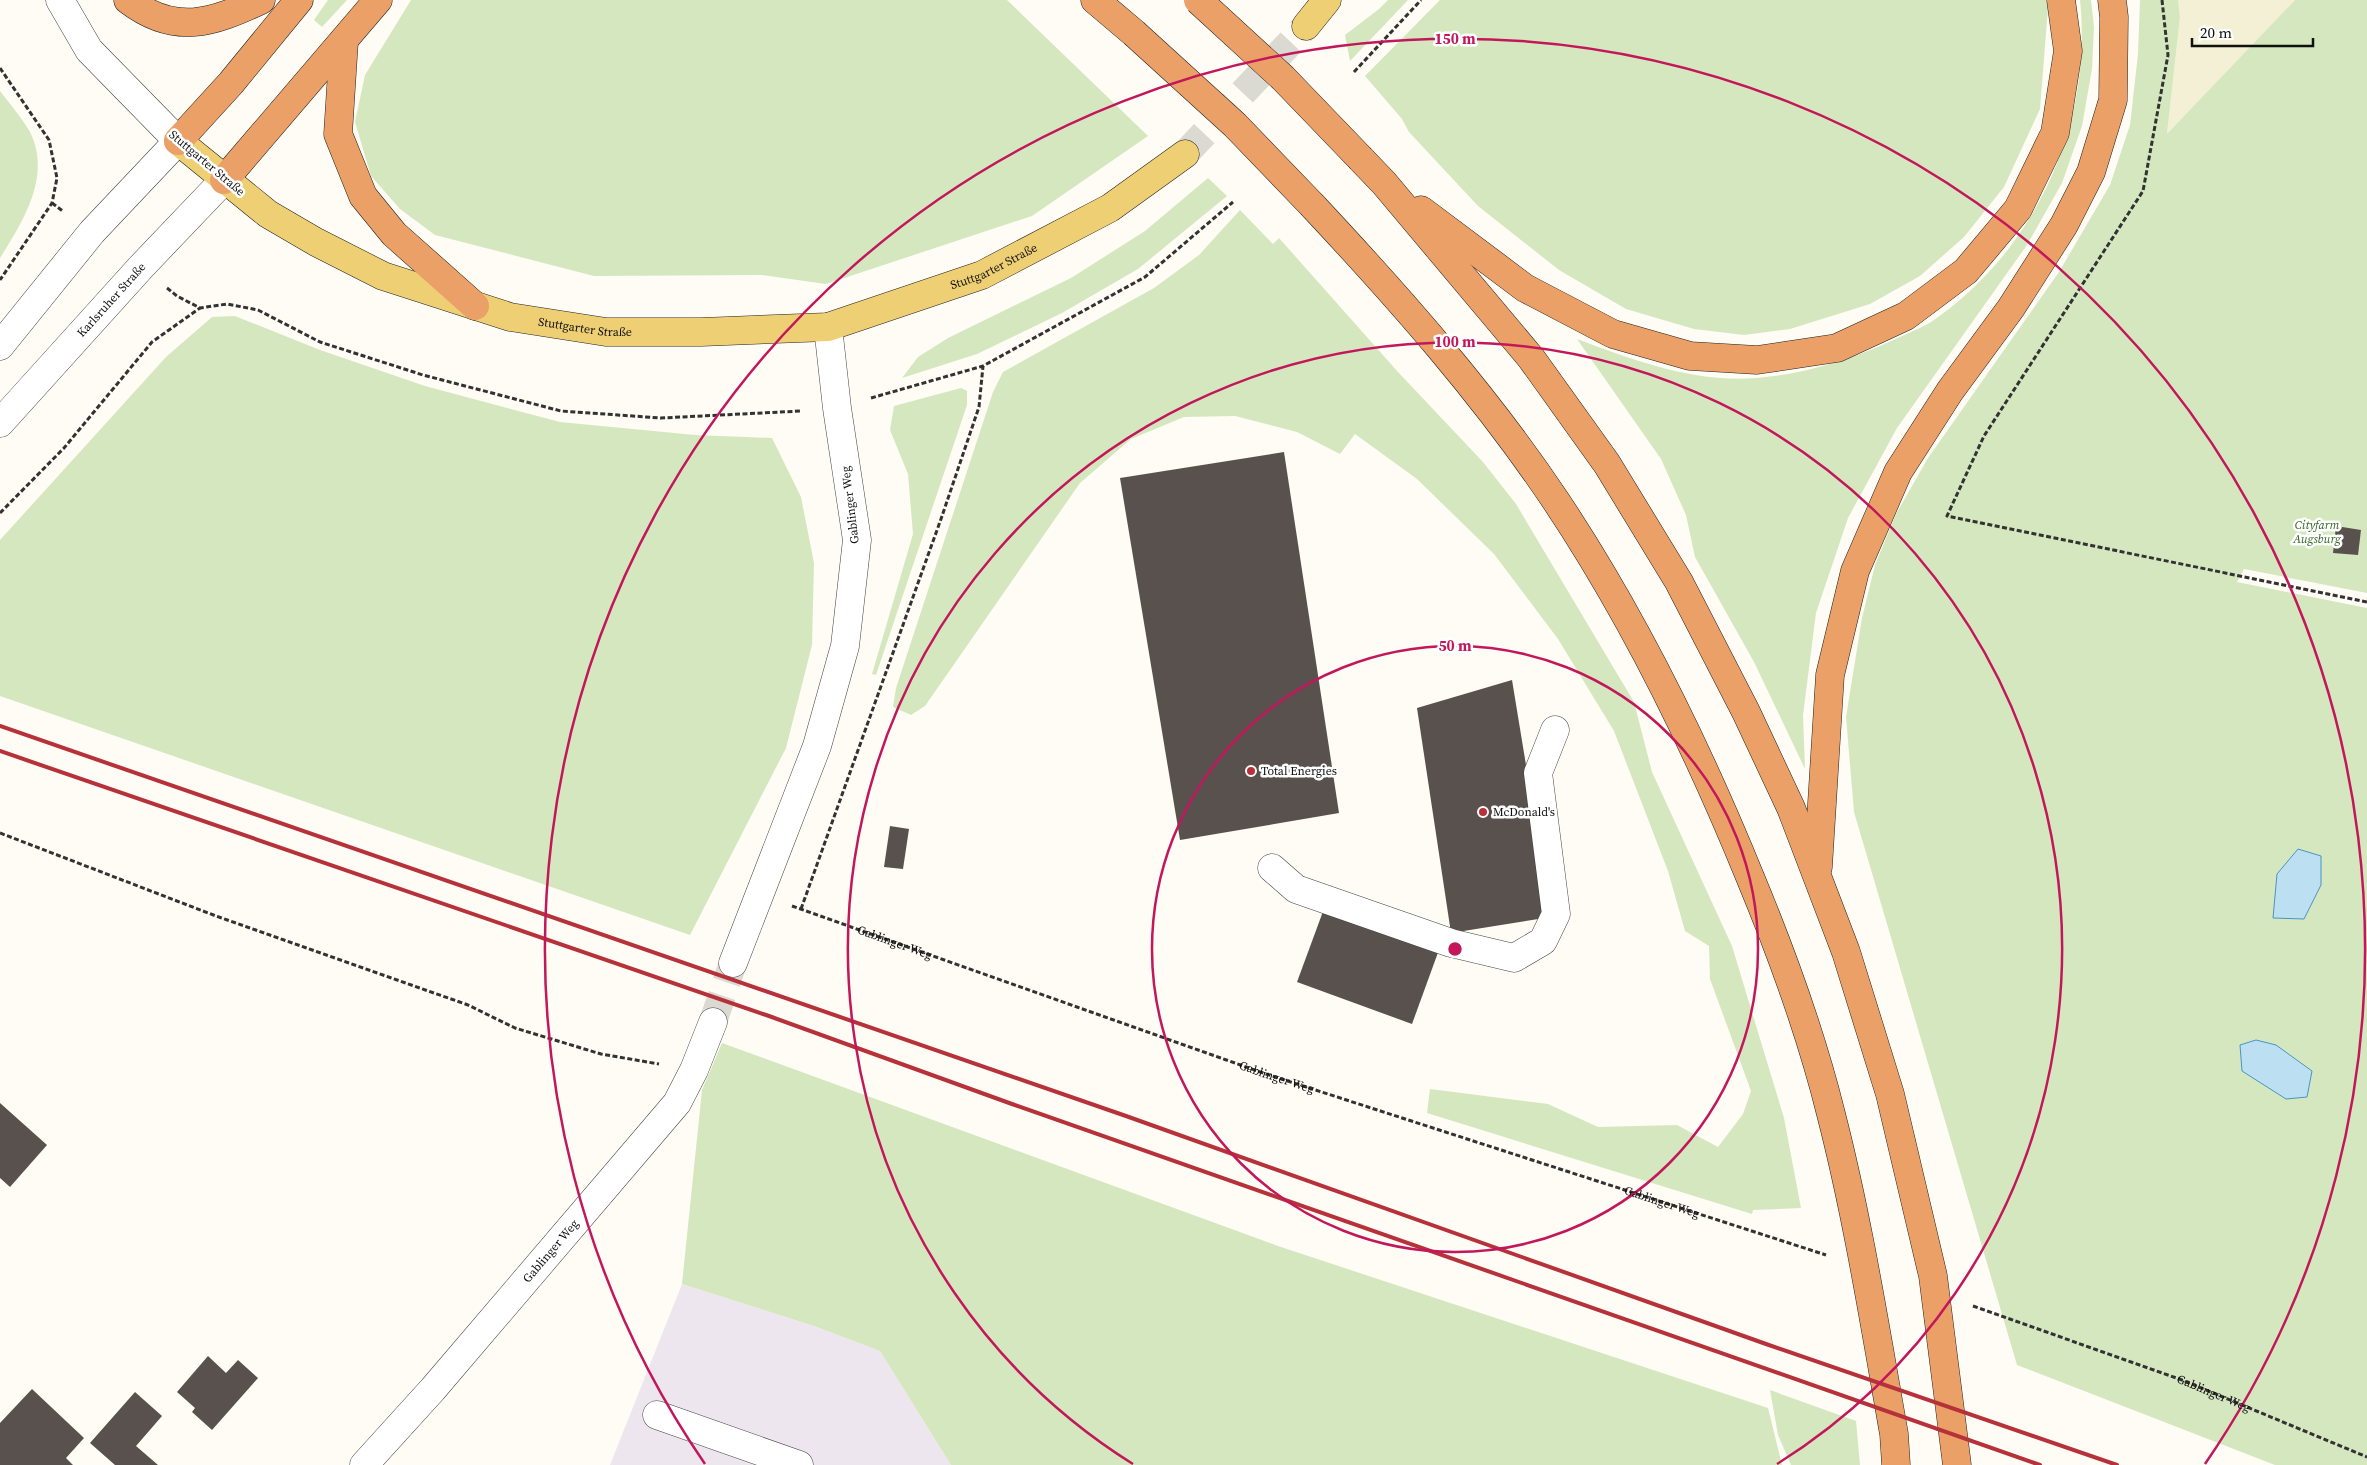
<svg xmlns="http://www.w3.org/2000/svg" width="2367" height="1465" font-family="'Source Serif 4',serif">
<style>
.industrial{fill:#ede6ee}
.farmland{fill:#f3f0d5}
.green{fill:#d5e7bf}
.water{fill:#bcdff2;stroke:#4895c4}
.building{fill:#58514d}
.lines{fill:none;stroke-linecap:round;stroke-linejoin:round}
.minor-tunnel{stroke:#dad9d2;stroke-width:28;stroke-dasharray:28 14;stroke-linecap:butt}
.major-tunnel{stroke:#dad9d2;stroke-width:28;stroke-dasharray:28 14;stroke-linecap:butt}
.minor-casing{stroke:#434343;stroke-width:29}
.major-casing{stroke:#212121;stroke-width:29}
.highway-casing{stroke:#212121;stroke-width:29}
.path{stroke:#323232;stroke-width:3;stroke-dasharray:5 2.5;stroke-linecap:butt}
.minor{stroke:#fff;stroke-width:28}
.major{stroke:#efcf74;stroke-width:28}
.highway{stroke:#eaa067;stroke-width:28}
.rail{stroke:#b7313a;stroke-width:4}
.highway-bridge-casing{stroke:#212121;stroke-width:29;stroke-linecap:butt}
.highway-bridge{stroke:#eaa067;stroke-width:28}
.ring{fill:none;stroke:#c2185b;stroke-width:2.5}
.poi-dot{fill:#b7313a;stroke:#fff;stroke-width:2}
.labels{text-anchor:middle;stroke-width:5;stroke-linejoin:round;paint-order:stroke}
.street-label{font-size:12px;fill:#101010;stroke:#fff}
.park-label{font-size:12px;font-style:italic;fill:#326424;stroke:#fff}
.poi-label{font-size:12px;fill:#101010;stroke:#fff;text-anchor:start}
.centre{fill:#c2185b;stroke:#fff;stroke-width:2.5}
.ring-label{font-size:15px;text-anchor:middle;font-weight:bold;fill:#c2185b;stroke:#fff;stroke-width:5;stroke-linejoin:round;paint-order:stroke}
</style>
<rect width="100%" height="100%" fill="#fefcf4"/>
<polygon class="industrial" points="682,1284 814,1326 880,1351 951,1465 610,1465"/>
<polygon class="farmland" points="2178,0 2295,0 2167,135 2180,17"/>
<g class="green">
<polygon points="328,0 347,0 322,27 314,20"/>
<polygon points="411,0 1007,0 1148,136 1032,216 826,284 762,275 594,276 435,235 400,209 371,176 355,122 365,75"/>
<polygon points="1388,0 1408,0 1350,61 1345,35 1379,9"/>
<polygon points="1440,0 2046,0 2048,8 2040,109 2004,187 1964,237 1920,276 1870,304 1790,329 1744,335 1694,329 1626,309 1559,270 1478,206 1409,132 1402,119 1365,76"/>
<path d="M2080,0H2091L2094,27L2092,69L2082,126L2062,183L2027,245L1897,428L1848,518L1816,613L1803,715L1805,769L1754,662L1695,557L1686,515L1661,459L1577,339C1633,360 1694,383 1756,378C1806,374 1854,359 1900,337C1910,332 1921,328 1931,322C2035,251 2093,126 2080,0Z"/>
<polygon points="2140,0 2178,0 2180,17 2167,134 2295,0 2367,0 2367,593 2244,569 2237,582 2367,608 2367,1465 2275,1465 2017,1365 1854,812 1846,717 1862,618 1875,565 1896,514 1928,458 2059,272 2110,185 2130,125 2138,54"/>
<path d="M0,91C10,104 22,118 30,132C52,176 23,221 0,258Z"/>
<polygon points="1208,178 1227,196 1138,269 1062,313 977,354 902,378 918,357 948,338 1071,278 1145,231"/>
<polygon points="1240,210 1273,244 1279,238 1398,372 1483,462 1516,504 1634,702 1652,772 1732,946 1784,1118 1801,1208 1753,1210 1752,1214 1427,1113 1430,1089 1548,1104 1598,1127 1677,1125 1718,1147 1743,1114 1751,1091 1710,979 1709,946 1685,931 1668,871 1614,731 1558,639 1494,554 1417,479 1355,434 1340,454 1297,432 1235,416 1184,417 1131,439 1080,483 925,706 911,715 893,707 896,688 993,392 1003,372 1154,288 1199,255"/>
<polygon points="235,316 320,350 425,386 560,422 695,435 772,438 801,497 814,563 812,645 786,748 690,935 0,696 0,540 166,357 212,317"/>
<polygon points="961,388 967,391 967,405 876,675 872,674 913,534 908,474 890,430 894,406"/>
<polygon points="722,1043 1278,1246 1768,1408 1782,1465 951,1465 880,1351 814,1326 682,1284 702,1090"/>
<polygon points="1770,1390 1856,1421 1860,1465 1791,1465 1778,1435"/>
</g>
<g class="water">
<polygon points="2298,849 2321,856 2321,885 2304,919 2273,918 2277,874"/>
<polygon points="2256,1040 2276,1045 2312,1071 2307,1097 2286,1099 2242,1071 2240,1045"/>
</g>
<g class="building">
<polygon points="1284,452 1339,813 1180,840 1120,478"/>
<polygon points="2336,526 2361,530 2358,555 2333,553"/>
<polygon points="1512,680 1551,917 1451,933 1417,708"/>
<polygon points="890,826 909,829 903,869 884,867"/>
<polygon points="1325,906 1440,947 1412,1024 1297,982"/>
<polygon points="0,1103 47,1145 10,1187 0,1178"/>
<polygon points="208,1356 226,1373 238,1360 258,1378 212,1430 192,1412 195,1408 177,1392"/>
<polygon points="32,1389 84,1438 66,1458 73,1465 0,1465 0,1423"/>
<polygon points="135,1392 162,1416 136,1446 158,1465 115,1465 90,1443"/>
</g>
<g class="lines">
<polyline class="minor-tunnel" points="713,1022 733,963"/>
<polyline class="major-tunnel" points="1185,154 1306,26"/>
<defs>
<g id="minor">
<polyline points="0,346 92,232 178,141 89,50 60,0"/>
<path id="s3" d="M0,423L141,267L224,180"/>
<polyline points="1272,868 1296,889 1451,943 1514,958 1543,941 1556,914 1538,773 1555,730"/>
<polyline points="733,963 817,746 845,646 857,540 837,408 828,327"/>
<polyline points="657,1415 799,1465"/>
<path id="s4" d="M364,1465L433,1389L677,1103L694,1070L713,1022"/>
</g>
<g id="major">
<polyline points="1306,26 1327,0"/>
<path id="s5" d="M178,141L268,214L316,242L383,276L510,317L606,332H701L828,327L982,275L1110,208L1185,154"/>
</g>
<g id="highway">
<path d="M128,0C175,36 212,23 261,0"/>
<polyline points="1095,0 1134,33"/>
<polyline points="344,41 338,134 363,196 394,234 475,306"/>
<polyline points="178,141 231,83 299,0"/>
<polyline points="1361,159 1384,183 1531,358 1607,464 1679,582 1746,712 1791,808 1846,952 1890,1094 1933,1276 1957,1465"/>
<polyline points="224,180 378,0"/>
<path d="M1313,206C1400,299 1485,395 1556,501C1634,618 1697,747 1750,877C1782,954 1811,1033 1831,1114C1858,1219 1875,1327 1894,1434L1896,1465"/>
<polyline points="1421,210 1525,288 1613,334 1690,356 1757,360 1837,348 1906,316 1966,271 2018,209 2055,133 2068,51 2061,0"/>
<polyline points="1818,867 1830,675 1855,571 1898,472 1950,391 2011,308 2064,225 2091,172 2113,100 2114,17 2112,0"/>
</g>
</defs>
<use href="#minor" class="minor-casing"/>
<use href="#major" class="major-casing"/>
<use href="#highway" class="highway-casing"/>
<g class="path">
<polyline points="2162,0 2168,55 2143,191 1984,436 1947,516 2367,602"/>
<polyline points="0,68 49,140 57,178 52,203 0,280"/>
<polyline points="1354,72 1421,0"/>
<polyline points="52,203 64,212"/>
<polyline points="167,288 177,296 200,308 227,304 258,310 320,342 423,375 561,411 661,418 802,411"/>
<polyline points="871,398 983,366 1145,277 1233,202"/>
<polyline points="0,513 64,448 152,342 200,308"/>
<polyline points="0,833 216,916 468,1005 515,1028 601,1054 659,1064"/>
<path id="s1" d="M792,906L1266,1074L1826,1255"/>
<polyline points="801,909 941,519 979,407 983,366"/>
<path id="s2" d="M1973,1306L2182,1380L2367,1457"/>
</g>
<use href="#minor" class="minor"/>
<use href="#major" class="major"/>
<use href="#highway" class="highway"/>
<g class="rail">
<polyline points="0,726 1126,1116 1766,1344 2117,1465"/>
<polyline points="0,751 769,1016 1012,1104 2040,1465"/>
</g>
<defs>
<g id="highway-bridge">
<polyline points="1198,0 1283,78 1361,159"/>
<polyline points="1134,33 1235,125 1313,206"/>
</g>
</defs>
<use href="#highway-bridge" class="highway-bridge-casing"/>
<use href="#highway-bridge" class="highway-bridge"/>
</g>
<g class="ring">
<circle cx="1455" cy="949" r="303"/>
<path d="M1133 1464A607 607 0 1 1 1777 1464"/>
<path d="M705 1464A910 910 0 1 1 2205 1464"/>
</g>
<g class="poi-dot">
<circle cx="1251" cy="771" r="5"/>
<circle cx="1483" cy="812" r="5"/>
</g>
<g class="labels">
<g class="street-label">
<text transform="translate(207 163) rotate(40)" y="4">Stuttgarter Straße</text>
<text dy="4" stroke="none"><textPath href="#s5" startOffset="876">Stuttgarter Straße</textPath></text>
<text dy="4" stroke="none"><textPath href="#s3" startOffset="166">Karlsruher Straße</textPath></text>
<text dy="4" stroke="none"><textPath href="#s5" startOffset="456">Stuttgarter Straße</textPath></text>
<text transform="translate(850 505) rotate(-97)" y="4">Gablinger Weg</text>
<text dy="4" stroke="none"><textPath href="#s1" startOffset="109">Gablinger Weg</textPath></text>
<text dy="4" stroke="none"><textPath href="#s1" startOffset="514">Gablinger Weg</textPath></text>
<text dy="4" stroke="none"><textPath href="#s1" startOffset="919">Gablinger Weg</textPath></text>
<text dy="4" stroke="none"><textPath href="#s4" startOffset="284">Gablinger Weg</textPath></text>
<text dy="4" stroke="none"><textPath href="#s2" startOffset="256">Gablinger Weg</textPath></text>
</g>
<g class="park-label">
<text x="2317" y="529">Cityfarm<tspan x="2317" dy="14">Augsburg</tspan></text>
</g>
<g class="poi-label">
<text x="1261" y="775">Total Energies</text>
<text x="1493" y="816">McDonald's</text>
</g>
</g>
<circle cx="1455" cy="949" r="8" class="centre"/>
<g class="ring-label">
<text x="1455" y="44">150 m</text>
<text x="1455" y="347">100 m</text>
<text x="1455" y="651">50 m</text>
</g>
<path d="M2192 38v8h121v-8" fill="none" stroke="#101010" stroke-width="2.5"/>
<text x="2200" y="38" font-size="15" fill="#101010" stroke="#ffffff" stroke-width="4" paint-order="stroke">20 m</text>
</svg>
